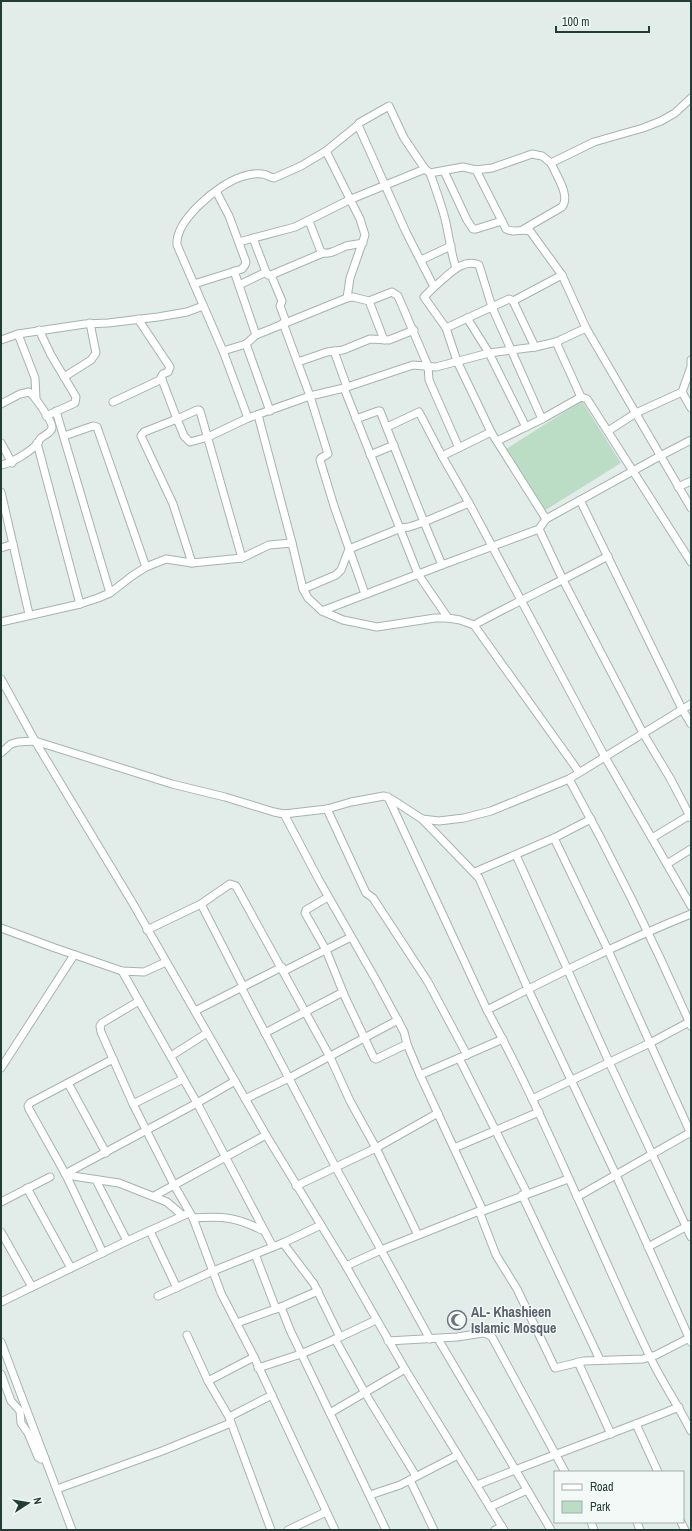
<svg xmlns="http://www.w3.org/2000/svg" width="692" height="1531" font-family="'Archivo Narrow',sans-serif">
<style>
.green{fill:#bbddc5}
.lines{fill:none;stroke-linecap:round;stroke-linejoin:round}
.minor-casing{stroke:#a5b4af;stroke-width:9}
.minor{stroke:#fff;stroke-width:7}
.labels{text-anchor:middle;stroke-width:3;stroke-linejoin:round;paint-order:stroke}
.worship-label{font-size:14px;font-weight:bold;fill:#5b616d;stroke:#f2f9f6;text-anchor:start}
</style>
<rect width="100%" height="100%" fill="#e2ece8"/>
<polygon class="green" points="582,401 621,463 544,511 506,449"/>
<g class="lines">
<defs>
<g id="minor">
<polyline points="358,125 406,232 434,287 424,297 446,328"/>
<polyline points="326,151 360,219 365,235 350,278 347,298"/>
<path d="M476,170L506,229C514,234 521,228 530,231L562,275L586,328L691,508"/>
<polyline points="444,171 467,220 473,229 476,229 502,221"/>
<path d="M430,173C435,187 440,201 444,215C449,233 450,250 456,268"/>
<path d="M309,221L321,252C329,256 338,249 346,246C352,245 357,244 363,243"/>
<path d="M524,229L562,207C571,196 556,175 551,163"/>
<polyline points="253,238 266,272"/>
<polyline points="239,242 295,227 349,200 425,169"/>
<polyline points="421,260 451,246"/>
<polyline points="234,271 256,335"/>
<polyline points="271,275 282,301 280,306 286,322"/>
<polyline points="194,284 242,269 245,265 246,262 229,216 216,191"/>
<polyline points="239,285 264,273 266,272 268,275 271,275 323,253"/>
<path d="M434,287C447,277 462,257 479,265L492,307L542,419"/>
<polyline points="369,301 384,340"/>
<polyline points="513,301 535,347"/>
<polyline points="467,318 489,353 526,427"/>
<polyline points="138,319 170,367 168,372 163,374 161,377 177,419 197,410 199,410 200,411 242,558"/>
<polyline points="283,323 310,396 328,454 321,458 320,460 334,506 365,594"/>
<polyline points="39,330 51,355 76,397 75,403 46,416"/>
<polyline points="18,334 35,378 36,399"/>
<polyline points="1,340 18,334 85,324 108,323 158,317 187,312 203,306"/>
<polyline points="556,342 581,397"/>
<polyline points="246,344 270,411"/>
<polyline points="223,351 246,344 256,335 347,298 353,297 369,301 392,292 398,296 428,366 429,380 459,448"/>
<polyline points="334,351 347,387"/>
<polyline points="298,362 327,352 343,350 370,339 389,340 414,330"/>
<polyline points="64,377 91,360 96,353 90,323"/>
<polyline points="344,388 418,574 448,618"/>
<polyline points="682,392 691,408"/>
<polyline points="113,402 162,379"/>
<path d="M1,404L20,394L29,392C34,395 53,422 52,428C51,433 44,435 41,438C38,441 40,440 38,443C30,452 12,463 1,465"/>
<polyline points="56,411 110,593"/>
<polyline points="258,415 292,543"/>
<path d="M248,418L223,351L177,245C175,220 219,184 241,177C247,175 256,173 262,174C266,174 269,177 274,178L301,166L326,151L358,125L359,123L389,106L404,138L425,169L430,173L463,167L476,170L492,168L532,154L542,156L551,163L594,142L643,128L661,121L675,113L691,98"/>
<polyline points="356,419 378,411 380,411 424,522 469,503"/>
<polyline points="387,427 419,412 442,456 469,503 605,757 691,906"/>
<polyline points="608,431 636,413 682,392 691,367 691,360"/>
<polyline points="64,436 93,426 97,427 146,567"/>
<polyline points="497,441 542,419 581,397 587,399 691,562"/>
<polyline points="1,443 12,463"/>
<polyline points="37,443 80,604"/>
<polyline points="370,455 394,445"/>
<polyline points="442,456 491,432"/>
<polyline points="678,487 691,481"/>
<polyline points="1,492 29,614"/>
<polyline points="580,500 682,709 691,724"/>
<polyline points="546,519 491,432 457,361 446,328 509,299 513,301 562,275"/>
<polyline points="539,529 563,580 643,733 670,778 691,818"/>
<polyline points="1,548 13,544"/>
<polyline points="192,563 173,504 141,436 144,432 177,419 184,436 190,442 208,437 248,418 310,396 344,388 413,365 436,367 489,353 535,347 556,342 586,328"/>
<polyline points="303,589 336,575 341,570 349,549 401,528 409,527 424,522 442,565 539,529 546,519 660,456 691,440"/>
<polyline points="322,611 442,565"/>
<path d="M1,622L80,604L98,598L110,593L132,576L146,567L166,559L192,563L242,558L269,545L292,543L303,589L308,598L322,611L343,620L377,627L435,618H448L460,620L474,625C518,601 564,580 608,556"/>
<polyline points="474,625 579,772"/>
<polyline points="1,679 35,741 132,902 266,1135 346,1266 405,1369 504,1530"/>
<polyline points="1,753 11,744 18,742 35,741 172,784 225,797 274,812 284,814 327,809 351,802 384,796 393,800 422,819 439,821 464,818 491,811 569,779 691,704"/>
<path d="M569,779C613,859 654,942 691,1026"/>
<path d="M388,797L487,1010C548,1122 595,1242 650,1357C662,1382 678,1405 691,1431"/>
<polyline points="327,809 366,893 373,898 428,982 467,1055"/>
<polyline points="284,814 320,882 376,980 404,1032 407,1044 420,1075 483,1211"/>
<polyline points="422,819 479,878 528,989 616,1175 691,1342"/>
<polyline points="554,838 608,950 691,1134"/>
<polyline points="652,838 690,815"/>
<polyline points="516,855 609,1062 691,1237"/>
<polyline points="667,864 691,849"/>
<polyline points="475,872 554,838 591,819"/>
<polyline points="328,897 306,910 305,913 326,950 345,997 374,1058 376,1059 407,1044"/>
<polyline points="201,904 243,986"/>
<polyline points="1,928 55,948 122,971 144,972 166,962"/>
<polyline points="147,930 201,904 230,884 236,886 330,1057 350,1101 376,1148 418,1235"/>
<polyline points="122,971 197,1103 273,1247"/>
<polyline points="284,971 351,937"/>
<polyline points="241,987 336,1168 430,1339"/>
<polyline points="139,1001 102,1023 100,1026 101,1032 133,1104 174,1185 193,1218 221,1293 254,1357 335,1530"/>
<path d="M487,1010C554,976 621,942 691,914"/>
<polyline points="195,1011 282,967"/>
<polyline points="265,1033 343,992"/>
<polyline points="171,1056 207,1033"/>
<polyline points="459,1058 527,1193"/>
<polyline points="1,1068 74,955"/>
<polyline points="420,1075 503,1039"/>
<polyline points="68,1083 106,1153"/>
<polyline points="245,1099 289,1078 398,1020"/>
<polyline points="532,1099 650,1043 691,1021"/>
<polyline points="133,1104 183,1079"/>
<polyline points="454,1148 539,1112"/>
<polyline points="65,1174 197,1103 235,1081"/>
<polyline points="66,1175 119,1183 167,1202 182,1215"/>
<polyline points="96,1180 127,1241"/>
<polyline points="296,1186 376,1148 438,1113"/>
<polyline points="27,1188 71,1268"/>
<polyline points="522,1195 600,1360"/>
<polyline points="154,1196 266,1135"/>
<polyline points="577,1197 691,1132"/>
<polyline points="1,1202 50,1177"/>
<polyline points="479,1211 496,1255 517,1289 555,1368 584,1361 643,1359 656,1355 691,1337"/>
<path d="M193,1218C224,1216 236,1217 264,1231"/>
<polyline points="150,1231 177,1288"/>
<polyline points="1,1232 32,1287"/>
<polyline points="283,1243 321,1225"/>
<polyline points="648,1247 691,1224"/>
<polyline points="103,1253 66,1175 29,1109 28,1106 30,1103 113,1059"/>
<polyline points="255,1254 276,1309"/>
<polyline points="346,1266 381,1250 479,1211 483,1211 568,1179"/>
<polyline points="158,1296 213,1271 283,1243 314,1284 340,1337 376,1320"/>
<polyline points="1,1302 127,1241 189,1213"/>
<polyline points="281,1307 290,1330 386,1530"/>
<polyline points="237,1323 281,1307 318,1291"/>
<polyline points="187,1335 208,1381 229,1417 271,1530"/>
<polyline points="335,1339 365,1393 416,1476"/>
<polyline points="438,1339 551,1530"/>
<polyline points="388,1341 457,1337 483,1333 487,1334 492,1337 565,1472"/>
<polyline points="1,1342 72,1530"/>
<polyline points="578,1362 611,1434"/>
<polyline points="258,1368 301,1354 338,1338"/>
<polyline points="1,1374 11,1401 20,1411 21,1423 28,1433 38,1457 41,1459 45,1458"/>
<polyline points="208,1381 254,1357"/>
<polyline points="330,1413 405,1369"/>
<polyline points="229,1417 272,1395"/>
<polyline points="636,1424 658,1472"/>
<polyline points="410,1480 434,1530"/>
<path d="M477,1485C544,1458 612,1434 679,1407"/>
<polyline points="57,1489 162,1451 231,1423"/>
<polyline points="370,1495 400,1485 458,1455"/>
<polyline points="490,1507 527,1490"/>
<polyline points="591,1522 594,1530"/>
<polyline points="637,1522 640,1530"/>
<polyline points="681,1522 685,1530"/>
<polyline points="288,1530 326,1512"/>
<polyline points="495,1530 502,1527"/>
</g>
</defs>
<use href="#minor" class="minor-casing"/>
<use href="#minor" class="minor"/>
</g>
<defs>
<symbol id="mosque-ring" viewBox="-11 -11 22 22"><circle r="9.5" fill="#f2f9f6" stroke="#6b7280" stroke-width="1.5"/><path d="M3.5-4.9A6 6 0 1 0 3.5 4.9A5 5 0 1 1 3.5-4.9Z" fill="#6b7280"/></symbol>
</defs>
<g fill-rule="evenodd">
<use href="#mosque-ring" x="446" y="1309" width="22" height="22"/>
</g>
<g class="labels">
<g class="worship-label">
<text x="471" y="1317">AL- Khashieen<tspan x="471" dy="16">Islamic Mosque</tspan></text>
</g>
</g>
<rect width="692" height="1531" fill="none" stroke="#223d36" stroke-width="4"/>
<rect x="554" y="1471" width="130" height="52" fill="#f2f9f6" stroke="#9faea9"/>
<rect x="562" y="1484" width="20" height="6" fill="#ffffff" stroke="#9faea9"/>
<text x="590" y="1491" font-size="12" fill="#223d36">Road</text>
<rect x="562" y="1501" width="20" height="12" fill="#bbddc5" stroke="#9faea9"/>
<text x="590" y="1511" font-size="12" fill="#223d36">Park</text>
<g transform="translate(28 1503) rotate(78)" stroke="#f2f9f6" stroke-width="3" paint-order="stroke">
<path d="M0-3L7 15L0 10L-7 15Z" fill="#223d36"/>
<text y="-6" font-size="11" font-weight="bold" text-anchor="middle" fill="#223d36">N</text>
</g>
<path d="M556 26v6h93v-6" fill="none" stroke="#223d36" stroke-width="2"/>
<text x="562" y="26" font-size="12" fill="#223d36" stroke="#f2f9f6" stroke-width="3" paint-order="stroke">100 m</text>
</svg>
